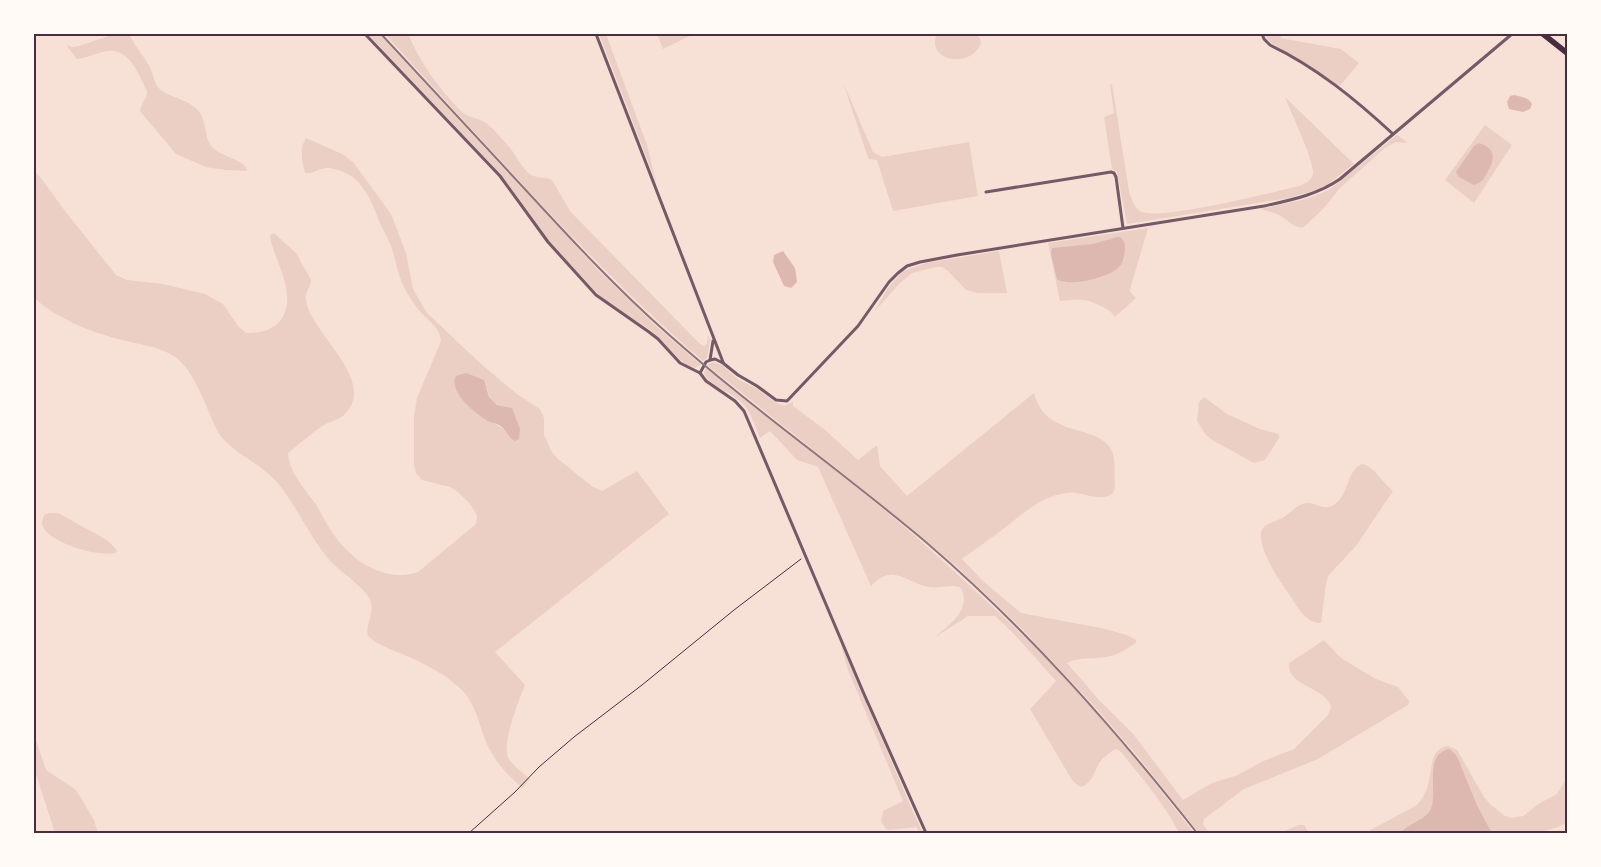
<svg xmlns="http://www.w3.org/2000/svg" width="1601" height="867" font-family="'Space Grotesk',sans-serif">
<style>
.green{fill:#ebcfc5;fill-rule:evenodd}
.water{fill:#dcb8b0}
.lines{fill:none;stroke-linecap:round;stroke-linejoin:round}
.path{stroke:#4a2c40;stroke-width:1}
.minor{stroke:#755966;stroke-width:3}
.primary{stroke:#4a2c40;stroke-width:5.5}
.rail{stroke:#8f747c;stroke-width:2}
.neatline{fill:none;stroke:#4a2c40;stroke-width:2}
</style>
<rect width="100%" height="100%" fill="#f7e1d7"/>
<g class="green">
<path d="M114,34H129C135,47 145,56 151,70C154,76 154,85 161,90C173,99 190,99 200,113C207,123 204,139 213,148C222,157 245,160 247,170L246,171L225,170L206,167L176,154L140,111C141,103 147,99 147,91C139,76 130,48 108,51C98,52 88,58 77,59L66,45L73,47L79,46Z"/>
<polygon points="368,34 379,34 598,270 655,325 701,365 695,368 687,365 680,360 652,331 606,301 599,295 551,244 492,165"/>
<path d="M385,34H408C423,67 437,86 462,112C469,118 479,118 486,123C491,126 510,147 513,152C519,160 522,168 530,174C537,179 544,176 552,180L570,211L700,344L704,346L707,344L708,335L710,340L707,358L703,361C631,300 567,232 503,163C463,120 424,77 385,34Z"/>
<polygon points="599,34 606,34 647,145 657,185"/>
<polygon points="657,34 694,34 663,49"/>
<path d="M937,34H975L980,38L981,43C971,70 925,61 937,34Z"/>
<polygon points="1264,34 1283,34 1280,38 1341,49 1359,63 1340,86 1270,42"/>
<polygon points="843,82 873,152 882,157 969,142 978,196 893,211 877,160 869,159 867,155"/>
<path d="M1112,84L1129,191C1131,198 1134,207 1140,211C1156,222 1274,192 1299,186C1305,184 1311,181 1313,174C1315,162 1290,111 1285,97L1354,164L1327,185L1316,190L1289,198L1127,224L1117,172L1112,169L1104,117L1114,113L1110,85Z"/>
<polygon points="1485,125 1512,145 1474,203 1445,180"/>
<path d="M1397,135L1408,143L1396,142L1385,148L1340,188L1323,209L1304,227C1294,230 1288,219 1279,215C1273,212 1266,211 1260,209L1306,199L1329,190Z"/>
<path d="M306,138L342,154L353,162L391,214L406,253L413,289L427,313L480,363L517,394L540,409L544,418V435L552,452L557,458L593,487L602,491L637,471L669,514L495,652L525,685C519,700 502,742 508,757C512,765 523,773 530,779L522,788C510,777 498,765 490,750C479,730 478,705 461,689C446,675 427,665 409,657C395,651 379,646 368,636C365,625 374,614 371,602C368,590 341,572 331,562C309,537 297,505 275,480C258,462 234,454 219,434C207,411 199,382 182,363C166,346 139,345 118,339C88,331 58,319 34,298V170L41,178L65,211L116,275L127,280L163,284L205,294L223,304L238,326L246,333C278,334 293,315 285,283C281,266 272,251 270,235L274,233L296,253L311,280C311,287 304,293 306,301C312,335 379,381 344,415C339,420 330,421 324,425C311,433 300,444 288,453C289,472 304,488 315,503C322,514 327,526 335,536C353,562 386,583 418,572L476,524L477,516L471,505L458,492L450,487L422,480L416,473L414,465V416L417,398L441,341C441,328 425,318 417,308C413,302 408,295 405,289C398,276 396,262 392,249C389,239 383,231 379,221C373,205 368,191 355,179C348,173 336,168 327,168C319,168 314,174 305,173C302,162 299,148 306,138ZM487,388C490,403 495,405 509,407L511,439C504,428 501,427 489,421C482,418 476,411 470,406Z"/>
<path d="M1148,228L1131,286L1130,292L1136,298L1115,317C1112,312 1108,310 1103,307C1086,298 1079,299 1060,301L1048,243Z"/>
<polygon points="999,251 1007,293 978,293 966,290 948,271 942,267 936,267 912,273 899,284 874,312 888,288 903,271 926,263"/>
<path d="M713,362L722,365L739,380L756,388L775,402L784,406L793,402V406L824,429L858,460L877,445L880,466L907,496L1034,393C1046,440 1098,422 1112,451C1116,460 1114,476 1115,486C1114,504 1088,495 1076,493C1071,492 1066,493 1061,494C1039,498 1019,517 1002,530C989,540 975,549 962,559L983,581L1021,613L1101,628L1127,635L1136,640V643C1128,648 1120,654 1111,656C1096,660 1080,656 1067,663L1100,701L1134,735L1183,800L1212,783L1238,775L1261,762L1294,749L1328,715L1331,707C1326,687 1286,686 1289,663L1324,640L1341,658L1376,679L1398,687L1409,701L1408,705L1318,759L1244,789L1204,819L1203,824L1209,833H1199L1139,758L1097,709L1022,629L993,601L954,564L910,527L707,365Z"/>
<path d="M706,368C778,427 854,482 924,544C963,579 1002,615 1040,652C1096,708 1146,771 1194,833H1179C1164,803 1142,778 1121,752L1116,749C1110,752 1104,757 1100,762C1093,772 1095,780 1082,787L1077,785L1072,780L1030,709L1056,681L1013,633L995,616H968L934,638C949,625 972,610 961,588C951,583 940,589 929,587C906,583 894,562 871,586L818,467L797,460L770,431L760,438C755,426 751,412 742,403C731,391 711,388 704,373Z"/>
<polygon points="1204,397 1227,414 1260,429 1279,434 1279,438 1265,460 1254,463 1214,441 1206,435 1197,421 1199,402"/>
<path d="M1362,464C1373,465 1383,483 1393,491L1356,546L1328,576L1326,584L1321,623C1306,624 1296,605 1289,594C1280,582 1253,542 1263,528C1268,522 1278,521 1284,517C1290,513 1298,504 1306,503C1317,502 1324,512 1335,504C1349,495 1346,471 1362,464Z"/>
<path d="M49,513H58L107,540L117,550L116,553C98,557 52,544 43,527C41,523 43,519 44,515Z"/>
<polygon points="840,641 913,812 923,833 920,833 916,827 890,830 886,829 881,821 883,811 903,801 848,670"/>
<polygon points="34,734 46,770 76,790 94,820 98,833 55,833 34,768"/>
<path d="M1448,746L1457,750L1484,797L1491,805L1505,816L1511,818L1523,816L1540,803L1557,794L1567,778V823C1540,836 1521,833 1492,833L1477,805L1457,756L1450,749L1434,765C1433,780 1438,803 1426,815C1419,823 1408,825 1401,833H1365L1417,805C1423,798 1428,789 1429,780C1432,767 1431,748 1448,746Z"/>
<polygon points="1299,825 1304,825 1309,833 1280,833"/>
</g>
<g class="water">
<path d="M1514,95C1521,97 1528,97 1532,104L1530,109L1523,112L1509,109L1507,102L1510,96Z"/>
<path d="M1479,143C1495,148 1496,158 1488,171C1485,178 1481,183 1474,185L1459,177L1456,172L1474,146Z"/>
<path d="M1117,237H1120C1125,241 1125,245 1125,251C1124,256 1123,262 1120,266C1112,277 1067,288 1057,279L1051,254L1052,248L1093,244Z"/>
<polygon points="783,251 795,268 797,282 791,288 784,286 773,262 774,255"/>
<path d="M466,373L484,380L489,397L497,405L512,408L520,429L519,439L515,441C508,438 506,429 499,425C495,423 491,423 488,421C475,413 448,392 456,376Z"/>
<path d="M1450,749L1457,756L1477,805L1492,833H1401C1409,822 1426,821 1431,808C1438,790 1423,754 1450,749Z"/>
</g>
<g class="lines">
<polyline class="path" points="469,833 515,792 539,767 574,737 642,685 734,610 801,559"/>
<g class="minor">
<polyline points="365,34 500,176 548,242 596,295 649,332 658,339 680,363 700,373 706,381 735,401 744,411 864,694 926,833"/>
<polyline points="596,34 723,362"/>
<path d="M1262,34L1264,39L1270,45C1316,67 1355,99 1393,134"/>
<polyline points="986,192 1111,172 1114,173 1116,177 1123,228"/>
<path d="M710,360L715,359L723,363L738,375L757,386L776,400L787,401L858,326L889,282L898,273L907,266L920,262L957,255L1264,206C1291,200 1317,195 1340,179L1512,34"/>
<polyline points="700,373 706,362 710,360 713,341"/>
</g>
<polyline class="primary" points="1543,34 1567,53"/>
<path class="rail" d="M381,34C428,84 475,135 522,186C569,237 615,287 667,333C750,407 842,471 927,543C1028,630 1115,729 1197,833"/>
</g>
<rect width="1601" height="867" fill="none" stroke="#fffaf5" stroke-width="70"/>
<rect x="35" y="35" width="1531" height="797" class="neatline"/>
</svg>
